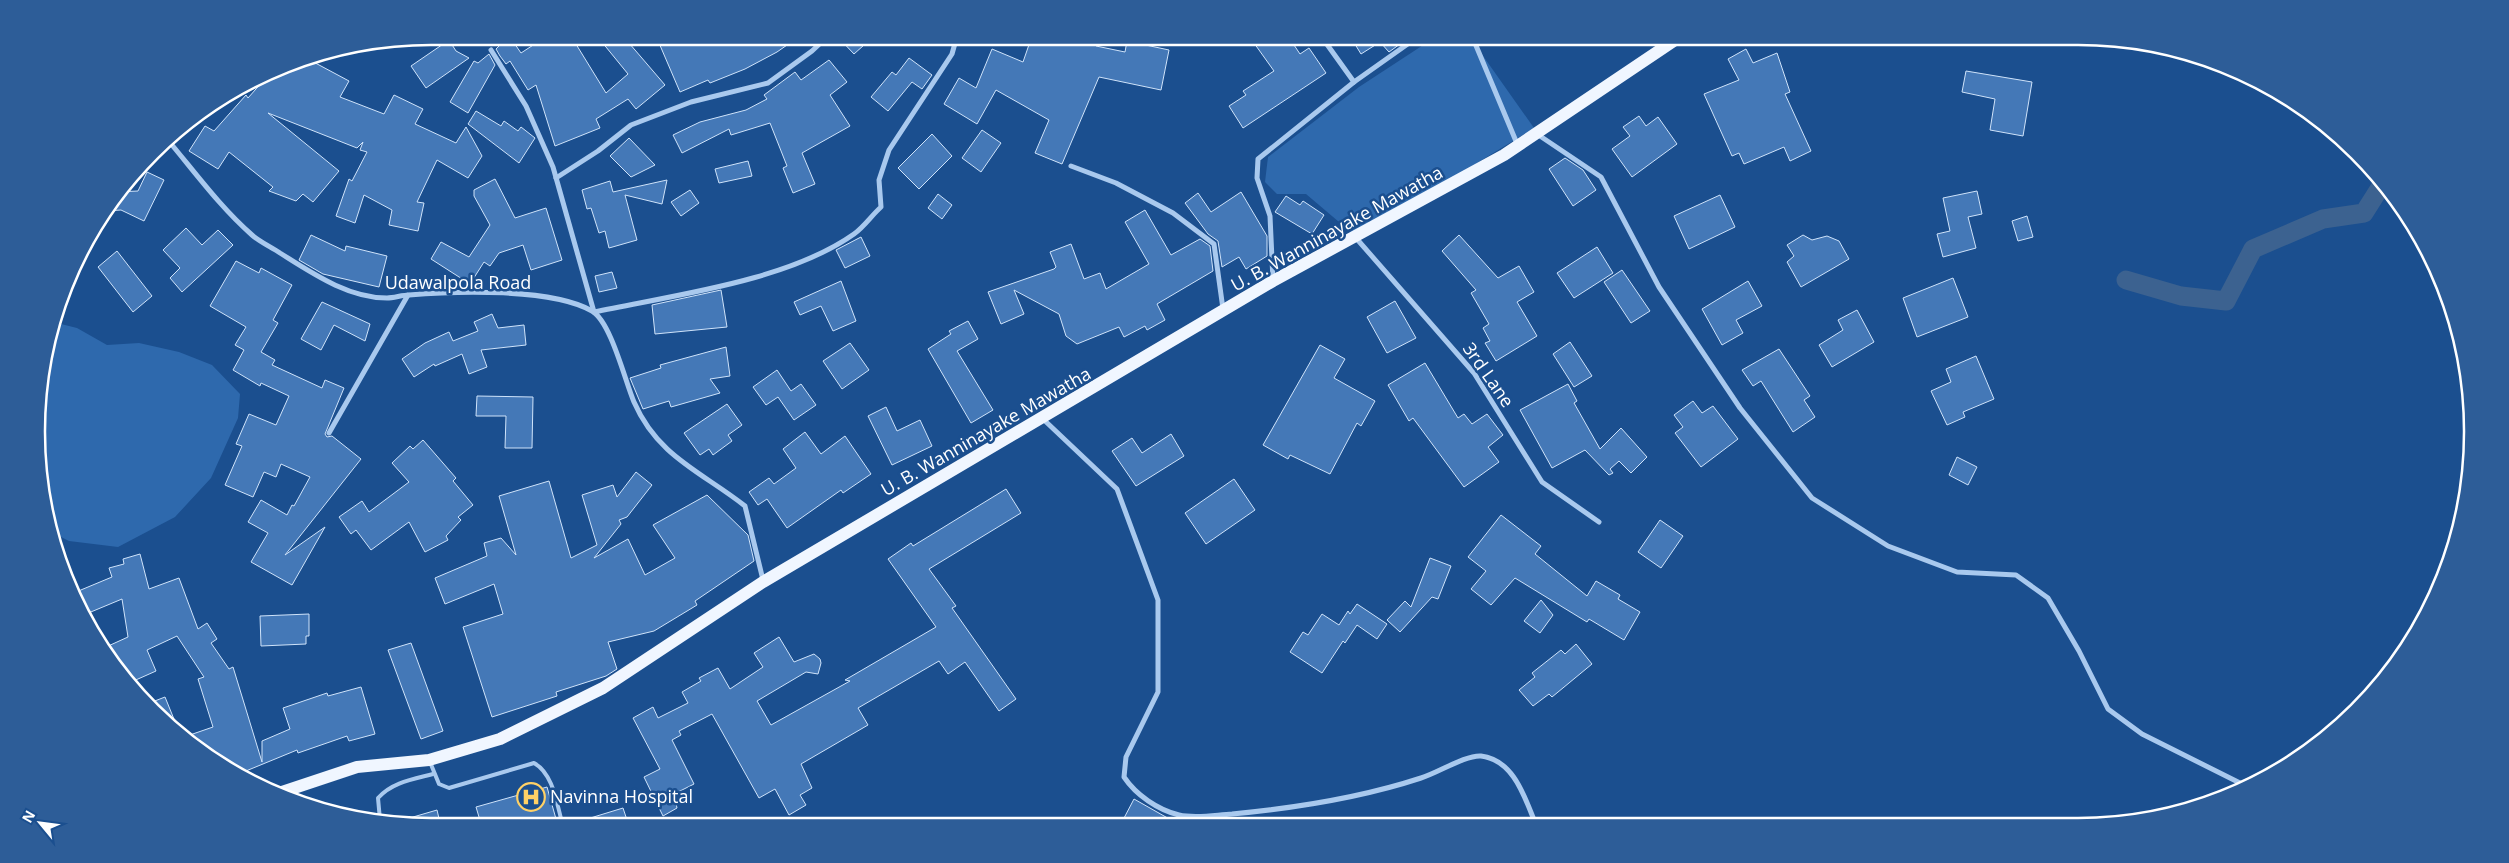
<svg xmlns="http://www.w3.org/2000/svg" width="2509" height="863" font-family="'Open Sans',sans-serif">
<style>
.green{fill:#2e69ad}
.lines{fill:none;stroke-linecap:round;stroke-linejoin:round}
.canal{stroke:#3c6290;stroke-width:19}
.building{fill:#4478b7;stroke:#cfe3fa}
.service{stroke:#a9c9ee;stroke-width:4}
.minor{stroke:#a9c9ee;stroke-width:5}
.primary{stroke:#f0f6ff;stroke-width:12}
.labels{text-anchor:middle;stroke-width:5;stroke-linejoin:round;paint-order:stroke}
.street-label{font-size:18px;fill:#fff;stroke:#1b4f8f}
.poi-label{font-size:18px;fill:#fff;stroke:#1b4f8f;text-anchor:start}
.rim{fill:none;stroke:#fff;stroke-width:2.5}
</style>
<rect width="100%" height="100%" fill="#1b4f8f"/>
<g class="green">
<polygon points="1437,36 1469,36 1534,128 1374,226 1352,233 1306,194 1277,194 1265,182 1268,157 1359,87"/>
<polygon points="57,323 77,328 107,345 139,343 179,352 212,365 240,394 238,418 211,478 175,517 118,547 69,541 49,531 37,458 40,380"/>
</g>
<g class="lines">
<polyline class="canal" points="2126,280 2181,296 2226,301 2253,249 2323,219 2364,213 2383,183"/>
</g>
<g class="building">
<polygon points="494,36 510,37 521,53 547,36 571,36 606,93 628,74 597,36 623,36 665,85 636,109 628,99 596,119 600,128 555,146 536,85 528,90 510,61 506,64 500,56 496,49 500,45"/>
<polygon points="656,36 800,36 777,52 745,69 710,83 708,80 680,92"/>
<polygon points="837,36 874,36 854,54"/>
<polygon points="1032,36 1060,36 1075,42 1076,39 1083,41 1085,36 1099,36 1096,46 1125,52 1127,41 1169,50 1161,90 1099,77 1062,164 1035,153 1049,120 996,90 977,124 944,104 959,78 976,88 992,49 1023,62"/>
<polygon points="1249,36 1288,36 1300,54 1309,48 1326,73 1243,128 1229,106 1246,95 1243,91 1274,71"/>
<polygon points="1350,36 1411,36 1389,52 1380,42 1361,54"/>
<polygon points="449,40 456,51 469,58 426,88 411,66"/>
<polygon points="1746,49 1753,63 1777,53 1790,92 1785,94 1811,151 1790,161 1784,147 1744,164 1739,153 1732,156 1704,94 1739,80 1728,59"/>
<polygon points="489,54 495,65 468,113 450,102 474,61 478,63"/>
<polygon points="306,58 349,81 340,97 384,114 394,95 423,109 415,124 456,143 466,127 482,156 468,178 437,160 417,202 424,203 418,231 389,225 392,210 364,195 355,223 336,216 349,179 352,181 367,152 360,150 363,142 357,148 268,113 339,171 313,202 303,194 296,201 269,191 273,187 229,152 218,169 189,151 205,126 214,131 246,95 248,98 271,72 281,66"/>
<polygon points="909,58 932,75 922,89 912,82 888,111 871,97 892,72 896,75"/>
<polygon points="829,60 847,82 830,95 850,126 802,153 815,184 793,193 783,168 787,166 770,123 731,135 729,129 682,153 673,135 700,122 746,110 767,99 764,95 795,72 801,80"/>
<polygon points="1966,71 2032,82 2023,136 1990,130 1995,99 1962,92"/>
<polygon points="476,111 501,126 504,121 518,131 521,127 535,138 519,163 468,124"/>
<polygon points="1639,116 1646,126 1658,117 1677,144 1632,177 1612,149 1630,136 1623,127"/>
<polygon points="982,130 1001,143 981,172 962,158"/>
<polygon points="932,134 952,156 919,189 898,168"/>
<polygon points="629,138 655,165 631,177 610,156"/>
<polygon points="1565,158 1583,170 1596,190 1573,206 1549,169"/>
<polygon points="748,161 752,176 719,183 715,169"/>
<polygon points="147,172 164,180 144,221 121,210 105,211 117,192 138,191"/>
<polygon points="495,179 515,218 546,208 562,260 531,270 523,245 499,253 490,266 484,262 470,284 431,259 441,242 469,257 490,225 474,196 474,190"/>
<polygon points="667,180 662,204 625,195 637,240 609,248 605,231 599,233 591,208 587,209 582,190 610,181 613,192"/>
<polygon points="690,190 699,203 681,216 671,202"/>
<polygon points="1977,191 1982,214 1968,217 1976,248 1943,257 1937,234 1950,231 1943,198"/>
<polygon points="1241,192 1267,236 1267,256 1246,269 1239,257 1222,267 1218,241 1208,234 1185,203 1198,193 1211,212"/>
<polygon points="938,194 952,205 942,219 928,208"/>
<polygon points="1720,195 1735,227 1689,249 1674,216"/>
<polygon points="1286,196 1300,205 1303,201 1324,215 1312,234 1275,212"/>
<polygon points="1145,210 1171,255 1200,239 1210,246 1213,271 1157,304 1165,320 1147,330 1145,326 1124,337 1119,327 1077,344 1066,336 1059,314 1014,290 1024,314 1001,324 988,292 1054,269 1056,267 1050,252 1071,244 1084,279 1100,273 1106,289 1149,264 1125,222"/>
<polygon points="2027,216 2033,237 2018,241 2012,221"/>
<polygon points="186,228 202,245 218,230 233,245 182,292 170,278 180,268 163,250"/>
<polygon points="311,235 345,251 346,246 387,256 379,287 323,274 299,260"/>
<polygon points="1459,235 1498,278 1519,266 1534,292 1517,302 1537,336 1496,361 1485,343 1490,341 1483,328 1489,324 1471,293 1476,290 1442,251"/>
<polygon points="1803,235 1812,240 1827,236 1839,241 1849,259 1801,287 1787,262 1794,256 1787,245"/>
<polygon points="861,237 870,256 845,268 836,250"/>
<polygon points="1597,247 1613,273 1574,298 1557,273"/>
<polygon points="117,251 152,296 133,312 98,267"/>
<polygon points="236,261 259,273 261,268 292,285 273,320 278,323 261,352 275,360 272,365 322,388 325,380 344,388 325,434 327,437 332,436 361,459 285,555 325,527 292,585 251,562 268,533 248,522 261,500 287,515 292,505 294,506 310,477 281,464 276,477 264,472 253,497 225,485 242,446 236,444 249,414 276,425 289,396 261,383 260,386 233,370 244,350 235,345 246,327 210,306"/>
<polygon points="1622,270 1650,311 1631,323 1604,282"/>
<polygon points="612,272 617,288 599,292 595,276"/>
<polygon points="1953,278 1968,317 1917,337 1903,298"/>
<polygon points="841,281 856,321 833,331 821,306 800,315 794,302"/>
<polygon points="1748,281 1762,306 1736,320 1743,333 1722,345 1702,309"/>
<polygon points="721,290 727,327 655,334 652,305"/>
<polygon points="1395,301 1416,338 1387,353 1367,317"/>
<polygon points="322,302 370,324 365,341 334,325 321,350 301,339"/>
<polygon points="1857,310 1874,342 1832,367 1819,345 1843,330 1838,320"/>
<polygon points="492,314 498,328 524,325 526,345 481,350 487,367 469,374 462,354 435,366 434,364 414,377 402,359 425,343 449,332 453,341 478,331 474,322"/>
<polygon points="968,321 978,339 957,351 993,410 971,423 928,349 951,334 949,331"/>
<polygon points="1570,342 1592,376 1574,387 1553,354"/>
<polygon points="850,343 869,370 842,389 823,361"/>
<polygon points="1320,345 1345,359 1334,378 1375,401 1361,426 1357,423 1330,474 1290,455 1288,459 1263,445"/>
<polygon points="726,347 730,376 710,379 720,393 671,407 669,401 643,409 630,378 661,368 660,365"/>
<polygon points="1779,349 1810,396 1804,400 1815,417 1793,432 1761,381 1753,386 1742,370"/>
<polygon points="1976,356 1994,399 1963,412 1965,417 1947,425 1931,391 1951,382 1946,369"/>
<polygon points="1425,363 1458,418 1464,414 1472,424 1487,414 1503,435 1488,447 1499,462 1464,487 1413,418 1409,421 1388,385"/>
<polygon points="777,370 791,391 801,384 816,405 794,420 778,397 766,405 753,387"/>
<polygon points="1568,384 1577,401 1574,403 1600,449 1621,428 1647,457 1631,473 1619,461 1610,469 1613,473 1609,475 1585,450 1552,468 1520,410"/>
<polygon points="477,396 533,397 532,448 505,448 506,416 476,416"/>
<polygon points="1693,401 1702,413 1713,406 1738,439 1701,467 1675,433 1683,427 1674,415"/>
<polygon points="727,404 742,425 728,435 732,441 713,455 709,449 700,455 684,433"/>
<polygon points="886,407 897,431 920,420 932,446 892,465 868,416"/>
<polygon points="805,432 821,454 845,436 871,474 843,493 841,490 787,528 767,499 758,505 749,492 769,478 774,484 796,468 783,449"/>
<polygon points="1171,434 1184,456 1136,486 1112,451 1132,438 1142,453"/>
<polygon points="423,440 456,478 453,481 473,505 458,517 461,520 446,536 448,540 425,552 409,522 371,550 356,530 351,534 339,517 362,501 369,512 409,482 392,463 410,446 413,449"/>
<polygon points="1957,457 1977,467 1968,485 1949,475"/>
<polygon points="636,472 652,485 627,517 619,520 621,524 594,558 628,539 645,575 675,558 653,525 707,495 748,535 754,561 695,601 697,605 654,631 608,642 617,669 606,676 556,692 557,696 492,717 463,627 503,614 494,584 445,604 435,578 487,556 484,543 501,538 516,555 499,496 549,481 571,558 597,545 582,495 613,485 617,497"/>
<polygon points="1234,479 1255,510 1206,544 1185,513"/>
<polygon points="1006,489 1021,513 929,569 956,606 952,608 1016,699 999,711 965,662 948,674 939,661 858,708 868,725 801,764 812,788 800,795 806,805 789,815 775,789 759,798 712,714 679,731 681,735 672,740 694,784 674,794 677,808 663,816 644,777 660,769 633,718 653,707 658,718 688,703 682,692 701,681 699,678 718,668 730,689 763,667 754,653 779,637 794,662 814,654 820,659 821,663 818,674 806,672 757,701 771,725 850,681 845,680 936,627 888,559 911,543 913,546"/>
<polygon points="1501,515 1541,546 1535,554 1587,596 1596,581 1620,595 1618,599 1640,612 1624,640 1589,619 1587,622 1515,578 1491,605 1471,589 1486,571 1468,557"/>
<polygon points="1660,520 1683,536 1661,568 1638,552"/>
<polygon points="140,554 149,589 179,578 198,629 207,623 217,639 211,643 229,669 233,667 262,762 262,741 290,729 283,708 327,693 328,696 361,687 375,734 349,741 347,736 298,753 297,750 241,773 212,760 184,737 213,727 198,679 204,677 177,636 147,650 156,671 129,683 113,663 106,647 128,637 122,599 86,614 76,592 112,577 109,568 124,564 123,559"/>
<polygon points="1430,558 1451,566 1438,599 1432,597 1400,632 1387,620 1405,601 1411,607"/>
<polygon points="1541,600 1553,615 1540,633 1524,621"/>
<polygon points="1357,604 1387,624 1377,639 1357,625 1345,643 1343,641 1322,673 1290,652 1303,632 1308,635 1322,614 1339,625 1348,611 1350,614"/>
<polygon points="309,614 309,636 306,636 306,644 261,646 260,616"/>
<polygon points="411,643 443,731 421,739 388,650"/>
<polygon points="1576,644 1592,664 1552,697 1549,694 1533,706 1519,690 1535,677 1532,673 1561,650 1565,654"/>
<polygon points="165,697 180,734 147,704"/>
<polygon points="547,787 558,826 482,827 476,807"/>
<polygon points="1134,799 1180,825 1133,825 1123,820"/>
<polygon points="623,808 629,826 574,826 574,823"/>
<polygon points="437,810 441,827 396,822"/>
</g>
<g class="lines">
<g class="service">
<path d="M430,762L439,784L449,788L534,763C554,774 557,806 563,826"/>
<path d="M380,820L378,798C392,782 414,779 433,774"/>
</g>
<g class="minor">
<polyline points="1321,36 1354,82"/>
<polyline points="1472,36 1518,146"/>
<path d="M491,50L526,106L553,167L594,312C674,295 788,281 854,234C864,227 872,215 881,207L879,180L889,150L952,54L957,36"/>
<polyline points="1537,134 1601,177 1659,287 1740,408 1812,498 1888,546 1957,572 2016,575 2048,598 2079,651 2108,709 2142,734 2246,786"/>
<path d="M167,139C194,171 220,207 252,235C260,242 271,247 280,253C312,273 348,298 387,298C394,298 402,295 409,295C456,291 552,288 592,311C611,322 625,381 634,402C658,457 702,472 745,506L763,580"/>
<polyline points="1071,166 1116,183 1173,213 1214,244 1223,309"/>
<polyline points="556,178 598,151 631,125 691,102 768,83 812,51 828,36"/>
<polyline points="1356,238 1474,373 1542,482 1599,522"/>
<polyline points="1273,281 1270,216 1257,178 1258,159 1354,82 1419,36"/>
<path d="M1043,419L1117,489L1158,600V692L1126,757L1124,777C1136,795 1158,810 1179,815C1196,819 1215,815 1232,814C1296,808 1360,798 1421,778C1438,773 1465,755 1481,756C1513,760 1524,795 1534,820"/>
<polyline points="329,433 408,295"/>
</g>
<polyline class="primary" points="282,792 357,767 429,760 500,739 603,688 763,582 1273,281 1504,155 1681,36"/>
</g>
<defs>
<symbol id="hospital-ring" viewBox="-11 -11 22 22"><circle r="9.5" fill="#1b4f8f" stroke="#ffd166" stroke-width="1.5"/><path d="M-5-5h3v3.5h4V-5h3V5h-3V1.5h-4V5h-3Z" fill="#ffd166"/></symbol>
</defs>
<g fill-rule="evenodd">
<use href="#hospital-ring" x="515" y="781" width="32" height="32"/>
</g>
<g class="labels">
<g class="street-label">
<text transform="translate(1337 229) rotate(-29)" y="6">U. B. Wanninayake Mawatha</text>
<text x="458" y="289">Udawalpola Road</text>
<text transform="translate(1488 375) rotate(55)" y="6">3rd Lane</text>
<text transform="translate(986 432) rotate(-30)" y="6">U. B. Wanninayake Mawatha</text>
</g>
<g class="poi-label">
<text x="550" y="803">Navinna Hospital</text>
</g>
</g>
<path d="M0 0H2509V863H0ZM431 45H2078A386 386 0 0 1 2464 431V432A386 386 0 0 1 2078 818H431A386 386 0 0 1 45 432V431A386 386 0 0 1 431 45Z" fill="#2d5d98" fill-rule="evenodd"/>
<path class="rim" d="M431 45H2078A386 386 0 0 1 2464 431V432A386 386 0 0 1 2078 818H431A386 386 0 0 1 45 432V431A386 386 0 0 1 431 45Z"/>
<g transform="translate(40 823) rotate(299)" stroke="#1b4f8f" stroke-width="4" paint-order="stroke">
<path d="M0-4L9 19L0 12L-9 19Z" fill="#ffffff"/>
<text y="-8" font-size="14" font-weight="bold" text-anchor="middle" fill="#ffffff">N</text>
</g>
</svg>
